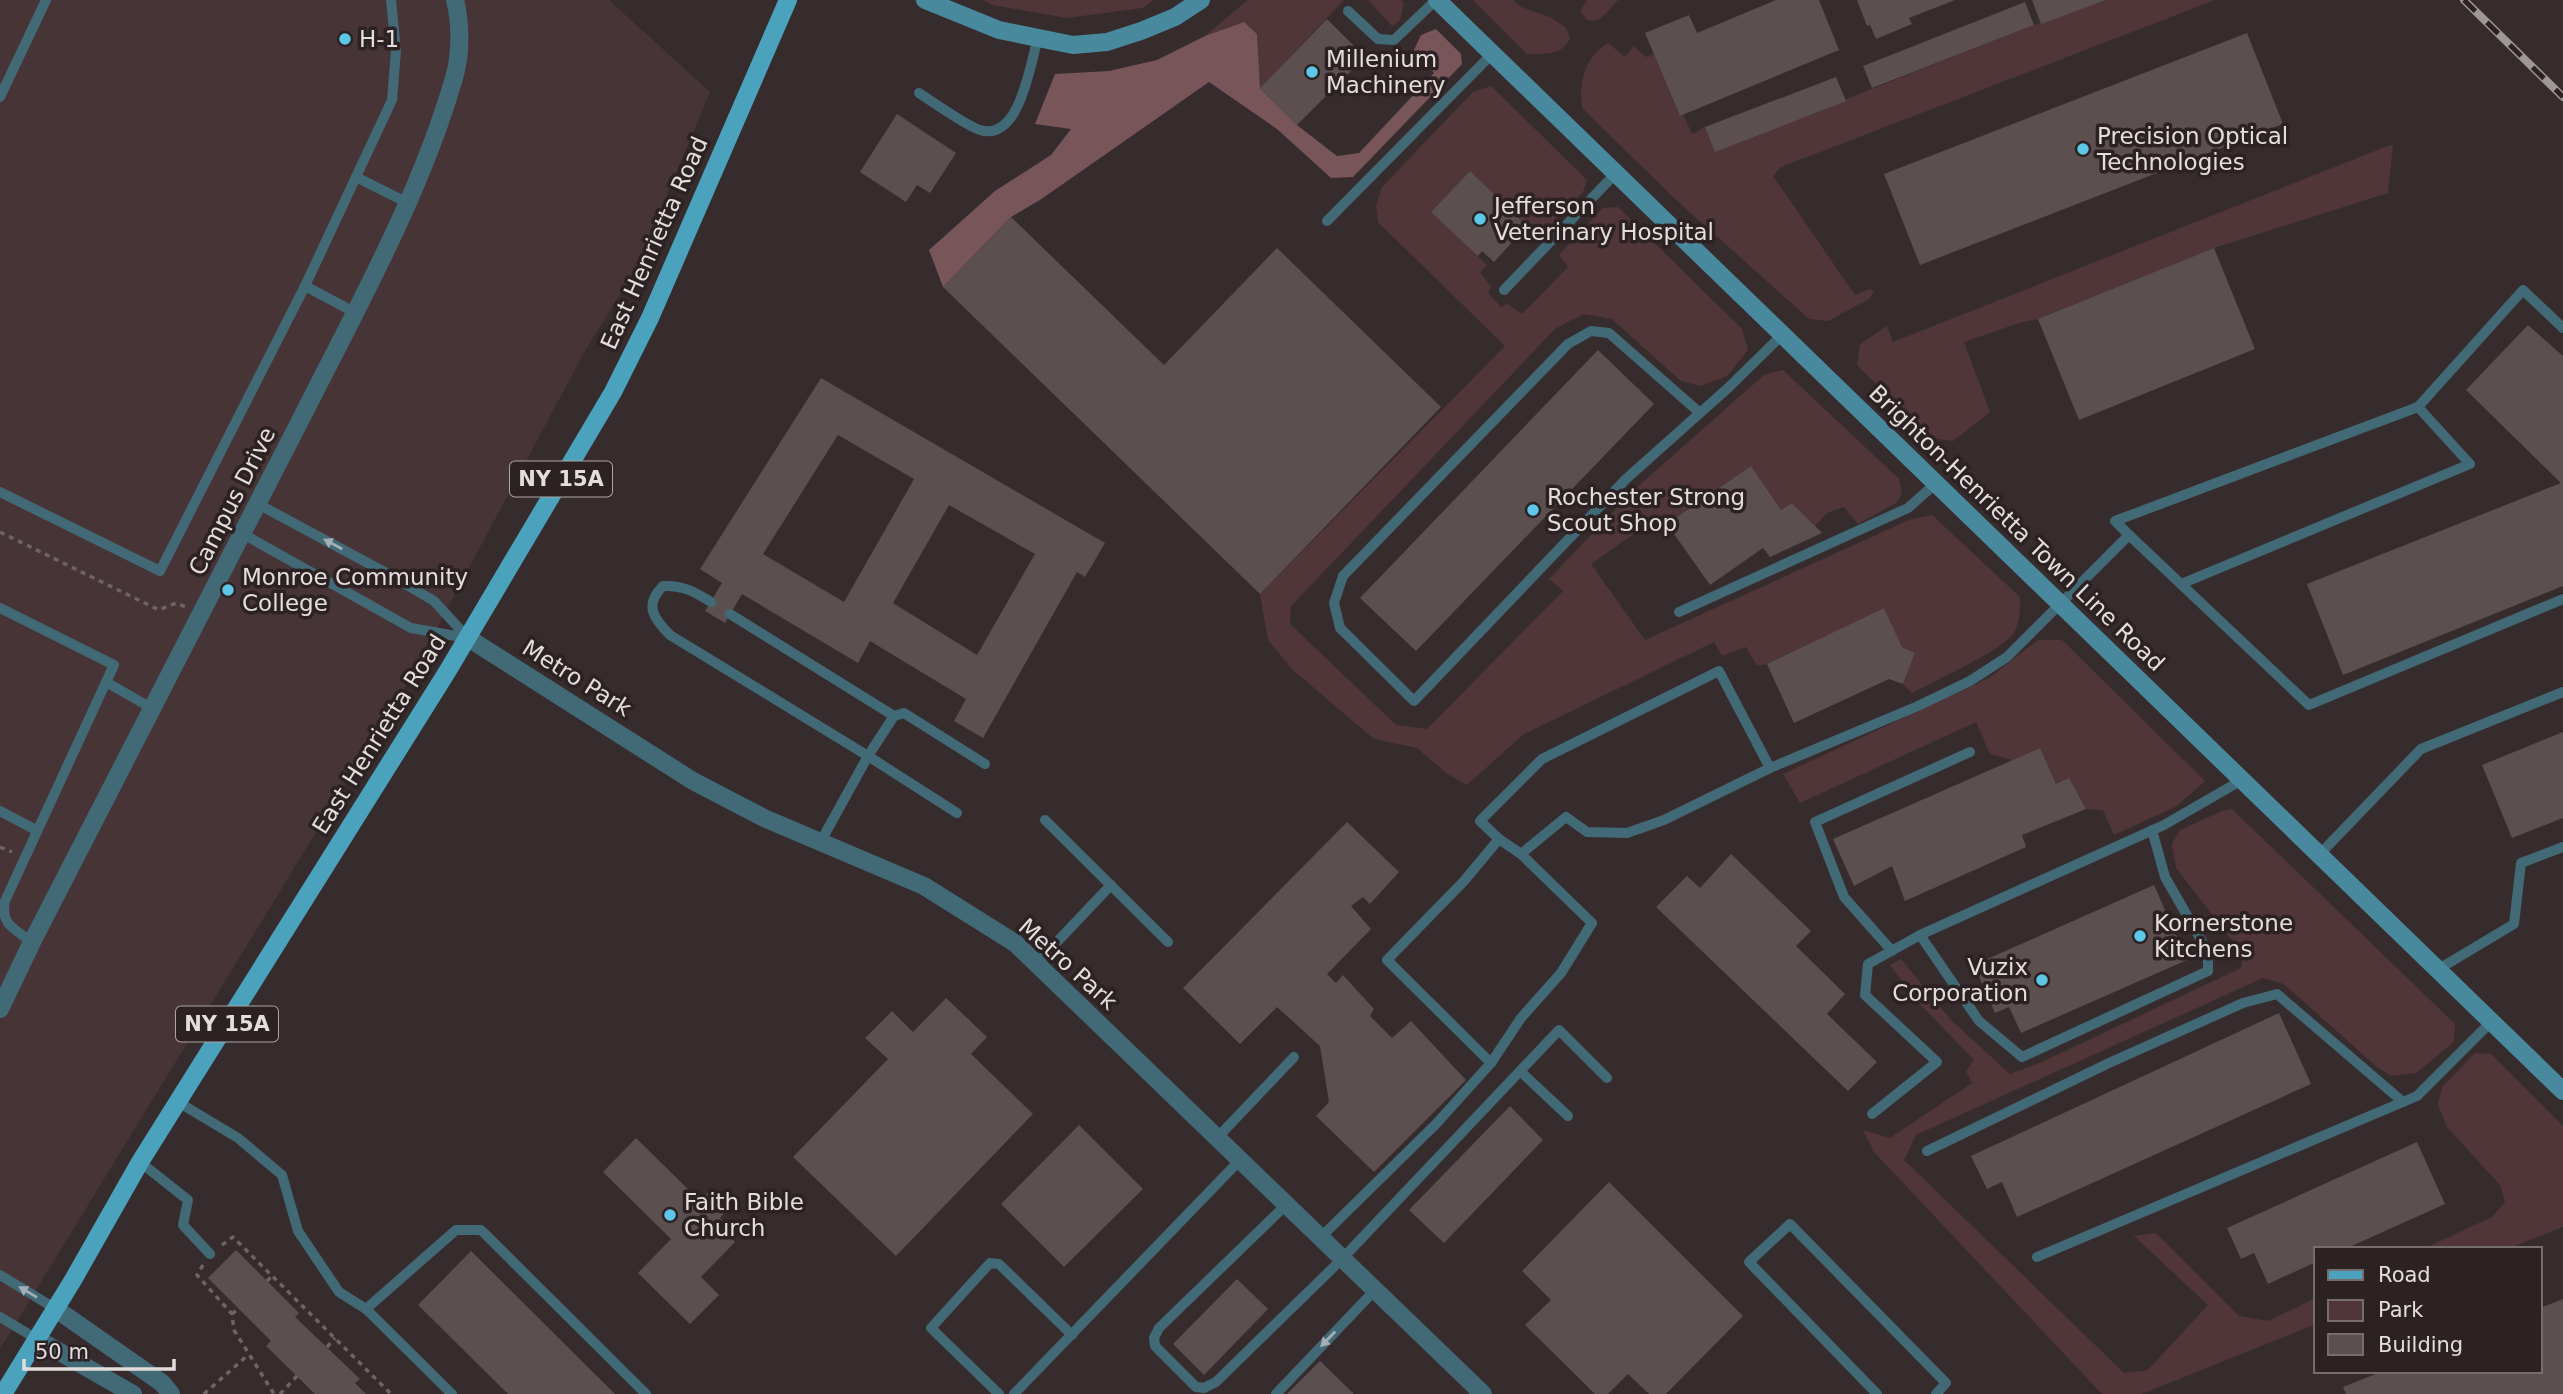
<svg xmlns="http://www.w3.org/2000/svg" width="2563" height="1394" font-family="'DejaVu Sans',sans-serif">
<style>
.built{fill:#463436}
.green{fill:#513639}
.forest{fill:#785559}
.building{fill:#5b4f50;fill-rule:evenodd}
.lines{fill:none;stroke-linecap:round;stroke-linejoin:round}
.path{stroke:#6d6464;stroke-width:3.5;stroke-dasharray:5 5;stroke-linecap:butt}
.lane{stroke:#426976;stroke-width:10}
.street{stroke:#426976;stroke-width:18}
.secondary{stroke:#48899d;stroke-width:18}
.primary{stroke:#4ba2bc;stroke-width:18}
.rail-casing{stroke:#9f9797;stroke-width:8}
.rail{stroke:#2d2223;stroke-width:5;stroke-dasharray:16;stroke-linecap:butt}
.oneway{fill:#a3afb4}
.poi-dot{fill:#5cc7e7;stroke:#2d2223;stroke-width:2.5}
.labels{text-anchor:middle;stroke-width:7;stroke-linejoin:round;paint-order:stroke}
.shield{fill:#2d2223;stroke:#ada5a5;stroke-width:2}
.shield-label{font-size:21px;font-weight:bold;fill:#e4dddd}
.poi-label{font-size:23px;fill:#e4dddd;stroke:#2d2223;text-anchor:start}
.street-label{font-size:23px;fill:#e4dddd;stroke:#2d2223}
</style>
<rect width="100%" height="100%" fill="#372c2d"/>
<polygon class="built" points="0,0 609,0 710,92 636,269 586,349 408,682 0,1349"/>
<g class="green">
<polygon points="983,0 1154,0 1142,8 1067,18 993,5"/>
<polygon points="1248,0 1344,0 1260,88 1257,34 1244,22 1205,36"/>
<polygon points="1368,0 1401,0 1404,3 1400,21 1392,26"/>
<path d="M1473,0H1513L1521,7L1552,18L1565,27L1570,38C1562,56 1545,54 1527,54Z"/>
<path d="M1587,0H1618C1609,9 1601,24 1587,20L1580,11Z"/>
<path d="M2107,0H2215L1781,167L1773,176L1855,295L1870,289L1874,292L1869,299L1828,321L1809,319L1673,197L1582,108C1579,83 1584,57 1608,43L1625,57L1634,46L1646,57L1654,54L1679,115L1683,114L1692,134L1705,127L1715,151L2034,25Z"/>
<path d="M1491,86L1587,180L1583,192L1542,236L1527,226L1470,171L1432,211L1487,265L1480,272L1491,287L1488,293L1501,307L1508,304L1522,314L1568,267L1559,255L1603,208L1618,207L1742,329L1748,350L1727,376L1701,386L1681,381L1612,319L1583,314L1555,329L1291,606L1290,624L1396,725L1427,729L1563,591L1549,579L1634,490L1764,375L1783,370L1899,479L1902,494L1896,503L1858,524L1844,507L1827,513L1815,526L1792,503L1781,510L1751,466L1667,524L1658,517L1591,564L1645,640L1909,520L1932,515L2020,597C2020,609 2020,624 2013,634C1999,652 1934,681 1912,693L1903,684L1915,653L1902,647L1884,608L1767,664L1757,666L1746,647L1722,656L1714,642L1524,734L1467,785L1446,773L1417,748L1374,739L1292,669L1268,640L1260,594L1505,346L1378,222L1376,206L1382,187L1473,92Z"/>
<polygon points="2393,144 2388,193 2214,248 2038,319 2019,323 1964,342 1990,412 1953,441 1930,438 1857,365 1860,344 1887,326 1893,342"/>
<polygon points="2038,640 2062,640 2205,781 2177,806 2114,835 2103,810 2086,809 2069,779 2056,784 2040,748 2013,760 1990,754 1976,722 1800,803 1783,774 1989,678"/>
<polygon points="2232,809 2455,1024 2454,1042 2416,1073 2392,1076 2377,1067 2284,984 2263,978 1916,1135 1904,1160 2124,1373 2148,1370 2208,1305 2134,1236 2156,1233 2239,1316 2268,1321 2316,1298 2316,1324 2142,1394 2102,1394 1874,1152 1863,1130 1890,1138 1972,1083 1966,1071 1974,1060 1917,1001 1890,965 1901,959 1951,1020 2010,1074 2042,1062 2241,968 2243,957 2235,944 2176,868 2172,844 2180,830 2222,811"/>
<polygon points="2475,1053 2491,1054 2563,1126 2563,1227 2507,1249 2423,1249 2492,1217 2505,1202 2500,1185 2447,1127 2438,1105 2442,1087"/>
</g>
<polygon class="forest" points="1244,22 1257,34 1260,88 1297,125 1337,156 1359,153 1434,73 1414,50 1421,35 1436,29 1461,54 1462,64 1353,177 1331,178 1277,129 1209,82 1040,200 1011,217 943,287 929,250 995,191 1051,155 1071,129 1035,124 1055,74 1109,71 1157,60 1205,36"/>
<g class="building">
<polygon points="1776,0 1819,0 1839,50 1680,116 1645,33 1689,15 1697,33"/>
<polygon points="1857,0 1955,0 1909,18 1912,24 1876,39 1870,25 1867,26"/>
<polygon points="2032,0 2106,0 2041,24"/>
<polygon points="2025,2 2034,25 1872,88 1863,66"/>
<polygon points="1327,19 1365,57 1297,125 1260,88"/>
<polygon points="2247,33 2283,124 1920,265 1884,174"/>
<polygon points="1836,77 1846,101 1715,152 1705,127"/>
<polygon points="897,114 956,153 930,193 917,185 906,202 860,172"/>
<polygon points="1470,171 1527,226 1494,262 1482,251 1478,256 1431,212"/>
<polygon points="1011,217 1164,365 1277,248 1441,407 1260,594 943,287"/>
<polygon points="2214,248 2255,349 2079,420 2038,319"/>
<polygon points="2528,325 2563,356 2563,586 2343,675 2307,584 2561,483 2466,390"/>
<polygon points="1598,350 1654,404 1416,651 1360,598"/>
<path d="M821,378L1105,543L1085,577L1077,572L983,738L954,721L966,699L870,641L858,663L742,594L725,623L705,611L722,583L700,569ZM838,435L914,479L844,602L763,554ZM949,505L1035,554L977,655L893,603Z"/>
<polygon points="1751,466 1781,510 1792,503 1822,533 1770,557 1763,548 1710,585 1667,524"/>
<polygon points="1884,608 1902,647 1915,653 1903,684 1889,679 1794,723 1767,664"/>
<polygon points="2563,732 2563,818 2512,838 2482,765"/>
<polygon points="2040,748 2056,784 2069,778 2086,809 2022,835 2026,847 1905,901 1892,866 1854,886 1833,839"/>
<polygon points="1347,822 1399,872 1370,904 1363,897 1351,906 1371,929 1327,974 1336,983 1343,975 1374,1009 1370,1016 1392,1038 1411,1021 1466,1080 1374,1172 1316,1116 1329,1102 1320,1046 1277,1007 1240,1044 1183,988"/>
<polygon points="1731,854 1811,931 1796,946 1845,994 1827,1014 1877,1062 1848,1091 1656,907 1687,876 1700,888"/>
<polygon points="2154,885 2187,960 2021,1033 2009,1007 1995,1013 1974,965"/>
<polygon points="946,998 987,1037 971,1054 1033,1114 896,1256 793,1157 888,1059 865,1038 892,1011 913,1032"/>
<polygon points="2279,1013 2311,1084 2017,1217 2002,1182 1987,1189 1971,1156"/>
<polygon points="1510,1106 1543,1140 1444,1243 1409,1210"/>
<polygon points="1079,1125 1143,1189 1064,1267 1001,1204"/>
<polygon points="636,1138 700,1201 709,1191 728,1209 720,1218 725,1223 721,1228 735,1242 701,1277 719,1295 690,1324 638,1273 671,1239 603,1172"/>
<polygon points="2417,1142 2445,1204 2345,1249 2316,1249 2316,1262 2268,1284 2254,1253 2241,1259 2227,1228"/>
<polygon points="1609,1182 1743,1316 1666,1394 1649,1394 1628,1374 1608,1394 1595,1394 1525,1325 1551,1300 1522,1271"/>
<polygon points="236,1250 299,1313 295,1317 360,1379 355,1383 366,1394 315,1394 266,1346 271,1341 208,1278"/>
<polygon points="471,1251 615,1394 508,1394 418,1305"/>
<polygon points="1237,1279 1268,1309 1204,1375 1173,1344"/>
<polygon points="2563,1299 2563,1394 2346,1394 2343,1387 2383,1371 2540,1371 2540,1308"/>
<polygon points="1320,1361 1354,1394 1287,1394"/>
</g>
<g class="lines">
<g class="path">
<polyline points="0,532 159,610 176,603 186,607"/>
<polyline points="0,847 12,852"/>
<polyline points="222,1245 233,1237 391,1394"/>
<polyline points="203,1265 197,1275 232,1314 234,1330 274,1394"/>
<polyline points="267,1281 272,1276"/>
<polyline points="232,1314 238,1309"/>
<polyline points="327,1347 335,1338"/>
<polyline points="204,1394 248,1355"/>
<polyline points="280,1394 297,1376"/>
</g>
<g class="lane">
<polyline points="1348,11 1378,39 1394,40 1436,0"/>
<path d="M919,93C933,102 967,126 980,130C1020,142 1030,64 1038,38"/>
<polyline points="0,97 46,0"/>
<polyline points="356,177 406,202"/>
<polyline points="1327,221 1492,54"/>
<polyline points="305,286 354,312"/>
<polyline points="1504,290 1616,173"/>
<polyline points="1700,413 1609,333 1591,331 1568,344 1343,576 1334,603 1340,628 1414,701 1626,479 1728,388 1782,335"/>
<polyline points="0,492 160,571 305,286 392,100 396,51 391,0"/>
<polyline points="258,504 390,575 434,601 468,638"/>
<polyline points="243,534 411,628 467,638"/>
<polyline points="2129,535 2115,521 2418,407"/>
<polyline points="2181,584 2470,464 2418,407 2523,290 2563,328"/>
<path d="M711,602C695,592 683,585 663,586C644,605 653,618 670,635L868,756L821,841"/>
<polyline points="0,608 114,665 106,682"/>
<polyline points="1679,612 1908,508 1935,484"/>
<polyline points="730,614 894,716"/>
<polyline points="0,811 36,830"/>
<polyline points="957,813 868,756 894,716 904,713 985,764"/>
<polyline points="1045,820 1168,942"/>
<polyline points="1499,839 1480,821 1542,759 1719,671 1770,768"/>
<polyline points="2319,855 2421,749 2563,692"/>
<polyline points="1920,935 1979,1021 2022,1057 2208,971 2208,952 2165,877 2152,830"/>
<path d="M32,942C15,929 0,925 5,901L106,682L153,709"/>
<polyline points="1892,951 1844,897 1815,822 1970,752"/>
<polyline points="1036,964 1111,885"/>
<polyline points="2437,970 2514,924 2521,863 2563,847"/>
<polyline points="1491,1063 1387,960 1464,881 1499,839 1521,854"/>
<polyline points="1520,1071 1568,1116"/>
<polyline points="178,1102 238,1138 282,1175 298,1231 339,1292 366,1309 452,1394"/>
<polyline points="1872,1114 1937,1062 1865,995 1868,964 1920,935 2164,825 2242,780"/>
<polyline points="1217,1138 1294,1057"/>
<polyline points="1927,1151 2109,1063 2243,1003 2277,994 2403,1102"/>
<polyline points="140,1162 188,1200 183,1225 210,1254"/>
<polyline points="1286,1205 1159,1328 1154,1338 1155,1346 1196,1387 1204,1388 1216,1382 1342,1259 1559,1030 1607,1078"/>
<polyline points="1320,1238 1436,1124 1491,1063 1521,1018 1561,973 1592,923 1521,854 1566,817 1587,832 1627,833 1664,820 1770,768 1918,706 1970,681 2007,657 2129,535 2309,705 2563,599"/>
<polyline points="2037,1257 2417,1096 2491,1022"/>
<polyline points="0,1275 56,1309"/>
<polyline points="366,1309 456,1230 481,1230 646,1394"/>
<polyline points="0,1317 37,1339"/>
<polyline points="999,1394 931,1328 990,1263 999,1264 1072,1335"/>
<polyline points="1014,1394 1240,1160"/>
<polyline points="1276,1394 1375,1290"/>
<polyline points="1877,1394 1749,1262 1790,1224 1946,1383 1936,1394"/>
</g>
<g class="street">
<polyline points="468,638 693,781 764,818 924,886 1015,943 1483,1394"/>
<path d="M0,1009L32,942C123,766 214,591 303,415C357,308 421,193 454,78C461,55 461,24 455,0"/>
<polyline points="56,1309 162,1383 171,1394"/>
<polyline points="37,1339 133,1394"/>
</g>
<g class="secondary">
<polyline points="925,0 999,30 1073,45 1107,42 1141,31 1175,17 1201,0"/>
<polyline points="1437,0 2563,1091"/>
</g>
<polyline class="primary" points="3,1394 73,1280 140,1162 447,672 613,392 650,318 788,0"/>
<defs>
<polyline id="rail" points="2464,0 2563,97"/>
</defs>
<use href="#rail" class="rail-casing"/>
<use href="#rail" class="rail"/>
</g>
<defs><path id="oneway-solid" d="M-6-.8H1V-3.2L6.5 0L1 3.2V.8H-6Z" transform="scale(1.75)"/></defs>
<g class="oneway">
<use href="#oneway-solid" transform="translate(333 544) rotate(-152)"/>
<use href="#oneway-solid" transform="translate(28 1292) rotate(-149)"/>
<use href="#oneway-solid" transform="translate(1328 1339) rotate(134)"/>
</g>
<g class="poi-dot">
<circle cx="345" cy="39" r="7"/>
<circle cx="1312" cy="72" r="7"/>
<circle cx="2083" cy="149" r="7"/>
<circle cx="1480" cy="219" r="7"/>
<circle cx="1533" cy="510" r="7"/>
<circle cx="228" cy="590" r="7"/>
<circle cx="2140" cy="936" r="7"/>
<circle cx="2042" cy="980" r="7"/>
<circle cx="670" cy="1215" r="7"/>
</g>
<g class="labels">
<g class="shield">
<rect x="510" y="461.5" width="102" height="35" rx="5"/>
<rect x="176" y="1006.5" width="102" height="35" rx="5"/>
</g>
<g class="shield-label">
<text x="561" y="486">NY 15A</text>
<text x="227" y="1031">NY 15A</text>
</g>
<g class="poi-label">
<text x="359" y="47">H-1</text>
<text x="1326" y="67">Millenium<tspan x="1326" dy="26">Machinery</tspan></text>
<text x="2097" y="144">Precision Optical<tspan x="2097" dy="26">Technologies</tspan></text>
<text x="1494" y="214">Jefferson<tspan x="1494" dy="26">Veterinary Hospital</tspan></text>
<text x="1547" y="505">Rochester Strong<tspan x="1547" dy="26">Scout Shop</tspan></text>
<text x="242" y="585">Monroe Community<tspan x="242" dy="26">College</tspan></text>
<text x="2154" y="931">Kornerstone<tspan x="2154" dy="26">Kitchens</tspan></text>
<text x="2028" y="975" text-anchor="end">Vuzix<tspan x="2028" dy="26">Corporation</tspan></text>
<text x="684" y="1210">Faith Bible<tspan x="684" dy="26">Church</tspan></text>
</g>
<g class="street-label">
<text transform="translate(654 243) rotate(-66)" y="8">East Henrietta Road</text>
<text transform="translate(232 501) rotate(-63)" y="8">Campus Drive</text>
<text transform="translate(2017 528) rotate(44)" y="8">Brighton-Henrietta Town Line Road</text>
<text transform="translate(577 678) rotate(32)" y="8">Metro Park</text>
<text transform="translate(379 734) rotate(-58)" y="8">East Henrietta Road</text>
<text transform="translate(1068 964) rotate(42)" y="8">Metro Park</text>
</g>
</g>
<rect x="2314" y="1247" width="228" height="126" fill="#2d2223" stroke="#766d6d" stroke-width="2"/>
<rect x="2328" y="1270" width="35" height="10" fill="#4ba2bc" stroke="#766d6d" stroke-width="2"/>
<text x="2378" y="1282" font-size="21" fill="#e4dddd">Road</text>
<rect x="2328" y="1300" width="35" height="21" fill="#513639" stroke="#766d6d" stroke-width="2"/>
<text x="2378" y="1317" font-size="21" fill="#e4dddd">Park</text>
<rect x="2328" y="1334" width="35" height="21" fill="#5b4f50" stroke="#766d6d" stroke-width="2"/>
<text x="2378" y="1352" font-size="21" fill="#e4dddd">Building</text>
<path d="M24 1359v10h150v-10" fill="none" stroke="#e4dddd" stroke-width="3.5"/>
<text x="35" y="1359" font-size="21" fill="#e4dddd" stroke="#2d2223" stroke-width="5" paint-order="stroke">50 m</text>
</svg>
